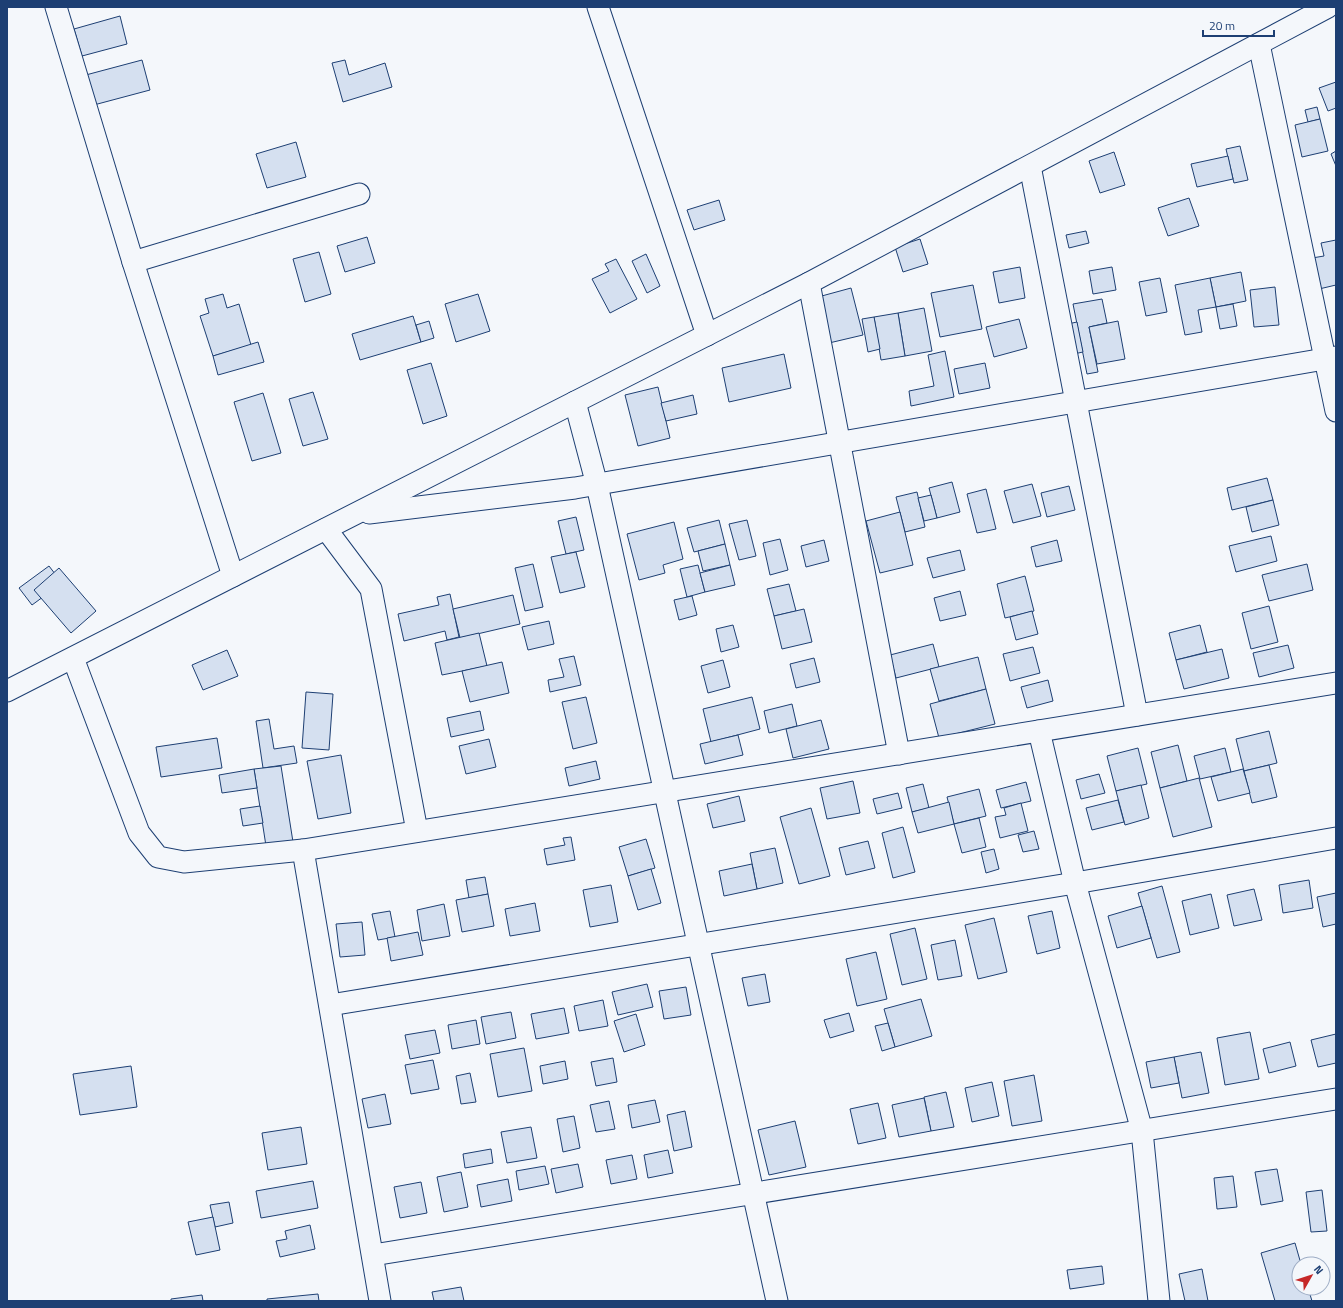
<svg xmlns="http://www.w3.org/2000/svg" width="1343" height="1308" font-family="'Titillium Web',sans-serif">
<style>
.building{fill:#d5e0f0;stroke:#1d3f73}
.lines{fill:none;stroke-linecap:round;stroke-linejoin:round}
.street-casing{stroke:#1d3f73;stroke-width:23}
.street{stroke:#f4f7fb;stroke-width:21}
</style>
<rect width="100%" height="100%" fill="#f4f7fb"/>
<g class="building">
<polygon points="120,16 127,44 82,56 74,29"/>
<polygon points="142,60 150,90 90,106 82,76"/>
<polygon points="345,60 349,75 385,63 392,87 343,102 332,63"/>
<polygon points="1336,82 1336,108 1328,111 1319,88"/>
<polygon points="1317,107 1320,119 1308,122 1305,110"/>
<polygon points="1320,119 1328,151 1302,157 1295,125"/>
<polygon points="296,142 306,177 267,188 256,154"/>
<polygon points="1240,146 1248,180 1234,183 1226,149"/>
<polygon points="1336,151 1336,166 1331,154"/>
<polygon points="1114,152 1125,185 1100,193 1089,161"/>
<polygon points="1228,156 1233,179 1197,187 1191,164"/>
<polygon points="1189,198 1199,226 1168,236 1158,208"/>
<polygon points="719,200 725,220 694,230 687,210"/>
<polygon points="1086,231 1089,243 1069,248 1066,235"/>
<polygon points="367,237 375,263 345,272 337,246"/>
<polygon points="920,239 928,264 903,272 895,247"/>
<polygon points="1336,240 1336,285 1319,289 1312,258 1324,256 1321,243"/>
<polygon points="319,252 331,294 305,302 293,259"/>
<polygon points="646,254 660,286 647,293 632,261"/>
<polygon points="616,259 637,299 610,313 592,279 609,271 605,264"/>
<polygon points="1020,267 1025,298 999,303 993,272"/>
<polygon points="1112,267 1116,290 1093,294 1089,271"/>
<polygon points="1241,272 1246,301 1216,307 1210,278"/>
<polygon points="1160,278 1167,312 1146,316 1139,282"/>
<polygon points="1210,278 1216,307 1198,310 1202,332 1185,335 1175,285"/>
<polygon points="973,285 982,329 940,337 931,293"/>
<polygon points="1275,287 1279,325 1254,327 1250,290"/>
<polygon points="851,288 863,335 829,343 818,297"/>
<polygon points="223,294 227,308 239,304 251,345 213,356 200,316 209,313 205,299"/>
<polygon points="478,294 490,331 456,342 445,304"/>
<polygon points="1102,299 1107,323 1089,327 1098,372 1087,374 1073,304"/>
<polygon points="1233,304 1237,326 1220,329 1216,307"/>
<polygon points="924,308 932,351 905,356 898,313"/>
<polygon points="898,313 905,356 881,360 874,317"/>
<polygon points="413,316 421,342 360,360 352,334"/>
<polygon points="874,317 880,349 868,352 862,319"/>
<polygon points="1019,319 1027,348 994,357 986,327"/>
<polygon points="429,321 434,338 421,342 416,325"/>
<polygon points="1118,321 1125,359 1097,364 1089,327"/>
<polygon points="1077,322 1083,352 1069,355 1063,325"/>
<polygon points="258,342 264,362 218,375 213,356"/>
<polygon points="945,351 954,397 911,406 909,391 934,386 928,355"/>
<polygon points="784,354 791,388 729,402 722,368"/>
<polygon points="431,363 447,416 423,424 407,370"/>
<polygon points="985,363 990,388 959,394 954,369"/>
<polygon points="658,387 670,438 638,446 625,395"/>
<polygon points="313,392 328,439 303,446 289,399"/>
<polygon points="263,393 281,453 252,461 234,402"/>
<polygon points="693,395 697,414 666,421 661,403"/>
<polygon points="1267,478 1273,500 1232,510 1227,488"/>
<polygon points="952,482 960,512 937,518 929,488"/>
<polygon points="1032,484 1041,516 1013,523 1004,491"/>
<polygon points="1069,486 1075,510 1047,517 1041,493"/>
<polygon points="986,489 996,529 977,533 967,494"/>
<polygon points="917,492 925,527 905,532 896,497"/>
<polygon points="931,495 937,518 924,521 918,498"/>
<polygon points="1273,500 1279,525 1252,532 1246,507"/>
<polygon points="900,512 913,565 880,573 866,521"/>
<polygon points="576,517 584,550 566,554 558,521"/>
<polygon points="719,520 725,544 694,552 687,528"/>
<polygon points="747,520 756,556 739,560 729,524"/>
<polygon points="674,522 683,559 663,565 665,573 639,580 627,534"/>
<polygon points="1271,536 1277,561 1236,572 1229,546"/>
<polygon points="780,539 788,570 770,575 763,543"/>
<polygon points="824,540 829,561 806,567 801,546"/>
<polygon points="1057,540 1062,561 1036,567 1031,547"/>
<polygon points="725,544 730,565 703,571 698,551"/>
<polygon points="960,550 965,570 933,578 927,558"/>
<polygon points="576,552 585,587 560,593 551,557"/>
<polygon points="533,564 543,607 525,611 515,568"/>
<polygon points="1307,564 1313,590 1269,601 1262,575"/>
<polygon points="698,565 705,592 687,597 680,569"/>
<polygon points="730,565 735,585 705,592 700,573"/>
<polygon points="49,566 62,583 32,605 19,588"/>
<polygon points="59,568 96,611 71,633 34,590"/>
<polygon points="1025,576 1034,611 1005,618 997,584"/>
<polygon points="789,584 796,611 774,616 767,589"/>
<polygon points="960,591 966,615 940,621 934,598"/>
<polygon points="450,594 459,637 447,640 445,631 404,641 398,614 439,605 437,597"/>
<polygon points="513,595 520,624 460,638 453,609"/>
<polygon points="692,596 697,615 679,620 674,600"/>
<polygon points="1269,606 1278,642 1251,649 1242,613"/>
<polygon points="804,609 812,642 782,649 774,616"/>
<polygon points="1032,611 1038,634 1016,640 1010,617"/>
<polygon points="549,621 554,644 528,650 522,627"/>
<polygon points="733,625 739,647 721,652 716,629"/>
<polygon points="1200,625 1207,652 1176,660 1169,633"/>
<polygon points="479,633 487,666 442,675 435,643"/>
<polygon points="933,644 939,667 896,678 890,655"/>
<polygon points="1288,645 1294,668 1259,677 1253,653"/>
<polygon points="1033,647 1040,673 1010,681 1003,654"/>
<polygon points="1222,649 1229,678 1184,689 1176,660"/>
<polygon points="227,650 238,676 203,690 192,665"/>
<polygon points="574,656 581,685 550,692 548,680 564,677 559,659"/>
<polygon points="978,657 986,689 939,701 930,669"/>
<polygon points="814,658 820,682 796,688 790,664"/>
<polygon points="723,660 730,687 708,693 701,666"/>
<polygon points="502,662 509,693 470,702 462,671"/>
<polygon points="1048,680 1053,701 1027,708 1021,687"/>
<polygon points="986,689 995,724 939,738 930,704"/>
<polygon points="306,692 333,694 329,750 302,748"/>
<polygon points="586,697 597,743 573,749 562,702"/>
<polygon points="752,697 760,729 711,742 703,709"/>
<polygon points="792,704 797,726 769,733 764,711"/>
<polygon points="480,711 484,730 451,737 447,718"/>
<polygon points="269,719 274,749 294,746 297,763 263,768 256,721"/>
<polygon points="821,720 829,749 793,758 786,729"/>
<polygon points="1269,731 1277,763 1244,771 1236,739"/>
<polygon points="738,735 743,755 705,764 700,744"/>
<polygon points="217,738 222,768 161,777 156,747"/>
<polygon points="489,739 496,767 466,774 459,746"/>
<polygon points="1178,745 1187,781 1160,788 1151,752"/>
<polygon points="1138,748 1147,784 1116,791 1107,756"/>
<polygon points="1225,748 1231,772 1200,779 1194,756"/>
<polygon points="341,755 351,813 318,819 307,761"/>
<polygon points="596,761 600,779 569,786 565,768"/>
<polygon points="1269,765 1277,797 1252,803 1244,771"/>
<polygon points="281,766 293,842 266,846 254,769"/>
<polygon points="254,769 257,788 222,793 219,775"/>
<polygon points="1243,769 1250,793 1218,801 1211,777"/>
<polygon points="1099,774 1105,793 1081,799 1076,780"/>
<polygon points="1199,778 1212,827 1173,837 1160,788"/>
<polygon points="853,781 860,813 827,819 820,788"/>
<polygon points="1026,782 1031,801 1001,808 996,790"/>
<polygon points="923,784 929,808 912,812 906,788"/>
<polygon points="1141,785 1149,818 1125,825 1116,791"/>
<polygon points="979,789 986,816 954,824 947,797"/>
<polygon points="898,793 902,808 877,814 873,799"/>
<polygon points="739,796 745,821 713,828 707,804"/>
<polygon points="1118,800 1124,822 1092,830 1086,808"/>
<polygon points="949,802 954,824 918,833 912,812"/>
<polygon points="1021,803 1028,831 1000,838 995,817 1006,815 1004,808"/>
<polygon points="260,806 263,823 243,826 240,809"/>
<polygon points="811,808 830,876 799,884 780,817"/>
<polygon points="979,818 986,847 962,853 954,824"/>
<polygon points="903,827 915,872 893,878 882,833"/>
<polygon points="1034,831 1039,849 1023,852 1018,835"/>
<polygon points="571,837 575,860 547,865 544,849 565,845 563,838"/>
<polygon points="646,839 655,868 628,876 619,847"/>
<polygon points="868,841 875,868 846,875 839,848"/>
<polygon points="775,848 783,883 757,889 750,853"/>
<polygon points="994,849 999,869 986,873 981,852"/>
<polygon points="752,864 757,889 724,896 719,871"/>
<polygon points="651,869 661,903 638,910 628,876"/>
<polygon points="485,877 488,894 469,898 466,880"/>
<polygon points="1309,880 1313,908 1283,913 1279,885"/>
<polygon points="611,885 618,922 590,927 583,890"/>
<polygon points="1162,886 1180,952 1157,958 1138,893"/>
<polygon points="1254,889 1262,920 1234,926 1227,895"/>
<polygon points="1336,893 1336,924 1323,927 1317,897"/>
<polygon points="488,894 494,926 462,932 456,900"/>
<polygon points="1211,894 1219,928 1190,935 1182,901"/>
<polygon points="535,903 540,931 510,936 505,909"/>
<polygon points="444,904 450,936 422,941 417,910"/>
<polygon points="1142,906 1151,938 1117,948 1108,916"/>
<polygon points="390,911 395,937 378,940 372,914"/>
<polygon points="1052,911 1060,948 1037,954 1028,916"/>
<polygon points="994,918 1007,972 978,979 965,925"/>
<polygon points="362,922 365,955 340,957 336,924"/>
<polygon points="915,928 927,979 902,985 890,934"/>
<polygon points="418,932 423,955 391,961 387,938"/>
<polygon points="955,940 962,976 938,980 931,945"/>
<polygon points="876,952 887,999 857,1006 846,959"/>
<polygon points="765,974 770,1002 748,1006 742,978"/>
<polygon points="647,984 653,1007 618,1015 612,992"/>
<polygon points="686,987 691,1015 664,1019 659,991"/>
<polygon points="921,999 932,1036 895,1047 884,1009"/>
<polygon points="603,1000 608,1026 579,1031 574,1006"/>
<polygon points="564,1008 569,1033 536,1039 531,1014"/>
<polygon points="511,1012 516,1038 486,1044 481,1017"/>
<polygon points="849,1013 854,1031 830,1038 824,1020"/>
<polygon points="636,1014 645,1045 624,1052 614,1021"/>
<polygon points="476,1020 480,1044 452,1049 448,1025"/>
<polygon points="888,1023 895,1047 882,1051 875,1026"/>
<polygon points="435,1030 440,1053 410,1059 405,1035"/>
<polygon points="1250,1032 1259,1079 1225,1085 1217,1038"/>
<polygon points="1336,1034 1336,1063 1318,1067 1311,1040"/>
<polygon points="1290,1042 1296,1066 1269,1073 1263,1049"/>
<polygon points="524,1048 532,1091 498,1097 490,1054"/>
<polygon points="1201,1052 1209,1093 1182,1098 1174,1057"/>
<polygon points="1174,1057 1179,1083 1151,1088 1146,1062"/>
<polygon points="613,1058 617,1082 596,1086 591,1062"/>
<polygon points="433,1060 439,1089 411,1094 405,1065"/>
<polygon points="565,1061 568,1079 543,1084 540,1066"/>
<polygon points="131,1066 137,1107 80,1115 73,1074"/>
<polygon points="470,1073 476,1102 461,1104 456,1076"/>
<polygon points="1034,1075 1042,1121 1012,1126 1004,1081"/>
<polygon points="992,1082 999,1116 972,1122 965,1088"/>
<polygon points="946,1092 954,1127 931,1131 924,1097"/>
<polygon points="385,1094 391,1124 368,1128 362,1099"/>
<polygon points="924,1098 931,1131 899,1137 892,1105"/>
<polygon points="655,1100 660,1122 632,1128 628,1105"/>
<polygon points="609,1101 615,1129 596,1132 590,1105"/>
<polygon points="878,1103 886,1138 858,1144 850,1109"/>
<polygon points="685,1111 692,1147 674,1151 667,1115"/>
<polygon points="574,1116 580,1148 563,1152 557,1119"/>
<polygon points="795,1121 806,1167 769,1175 758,1130"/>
<polygon points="301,1127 307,1164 268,1170 262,1133"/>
<polygon points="531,1127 537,1158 507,1163 501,1132"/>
<polygon points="491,1149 493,1163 465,1168 463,1154"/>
<polygon points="668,1150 673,1173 648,1178 644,1155"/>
<polygon points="632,1155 637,1179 611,1184 606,1160"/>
<polygon points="578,1164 583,1187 556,1193 551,1169"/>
<polygon points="545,1166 549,1184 519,1190 516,1171"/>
<polygon points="1277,1169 1283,1201 1261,1205 1255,1172"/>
<polygon points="461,1172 468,1207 444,1212 437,1177"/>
<polygon points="1233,1176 1237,1207 1217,1209 1214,1178"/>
<polygon points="508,1179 512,1201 481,1207 477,1185"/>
<polygon points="313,1181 318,1208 261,1218 256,1191"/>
<polygon points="421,1182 427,1213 400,1218 394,1187"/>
<polygon points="1322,1190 1327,1231 1311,1232 1306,1192"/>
<polygon points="229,1202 233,1223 215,1227 210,1205"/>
<polygon points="213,1217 220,1250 196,1255 188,1222"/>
<polygon points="310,1225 315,1249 280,1257 276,1241 287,1239 285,1231"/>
<polygon points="1295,1243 1301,1264 1299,1264 1299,1288 1308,1288 1312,1301 1275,1301 1261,1253"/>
<polygon points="1102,1266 1104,1284 1070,1289 1067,1270"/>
<polygon points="1202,1269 1208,1301 1185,1301 1179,1274"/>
<polygon points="461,1287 464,1301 434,1301 432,1292"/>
<polygon points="318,1294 319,1301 267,1301 267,1299"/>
<polygon points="202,1295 203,1301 171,1301 171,1299"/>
</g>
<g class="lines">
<defs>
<g id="street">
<polyline points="56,7 133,262 233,576"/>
<polyline points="598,7 707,335"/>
<polyline points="1259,44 1336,411"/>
<polyline points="1030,166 1137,715"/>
<polyline points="133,262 359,194"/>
<polyline points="809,283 899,754"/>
<polyline points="575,402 597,485 777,1301"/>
<polyline points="369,513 575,488 1336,357"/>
<polyline points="326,529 371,589 417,831"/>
<polyline points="73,658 139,833 158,857 184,862 303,850 1336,683"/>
<polyline points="7,691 809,283 1328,7"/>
<polyline points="1039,731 1075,883 1142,1131 1159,1301"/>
<polyline points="303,850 380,1301"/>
<polyline points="330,1005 1075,883 1336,838"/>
<polyline points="373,1255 1336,1099"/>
</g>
</defs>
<use href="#street" class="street-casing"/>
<use href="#street" class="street"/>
</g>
<rect width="1343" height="1308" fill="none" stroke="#1d3f73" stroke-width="16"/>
<g transform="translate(1311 1276) rotate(51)"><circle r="19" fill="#f4f7fb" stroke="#9eadc5"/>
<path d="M0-3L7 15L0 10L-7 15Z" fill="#c62828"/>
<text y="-6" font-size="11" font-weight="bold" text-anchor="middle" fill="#1d3f73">N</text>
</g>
<path d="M1203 30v6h71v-6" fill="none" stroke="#1d3f73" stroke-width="2"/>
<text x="1209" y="30" font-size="12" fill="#1d3f73" stroke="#f4f7fb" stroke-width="3" paint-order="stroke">20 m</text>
</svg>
